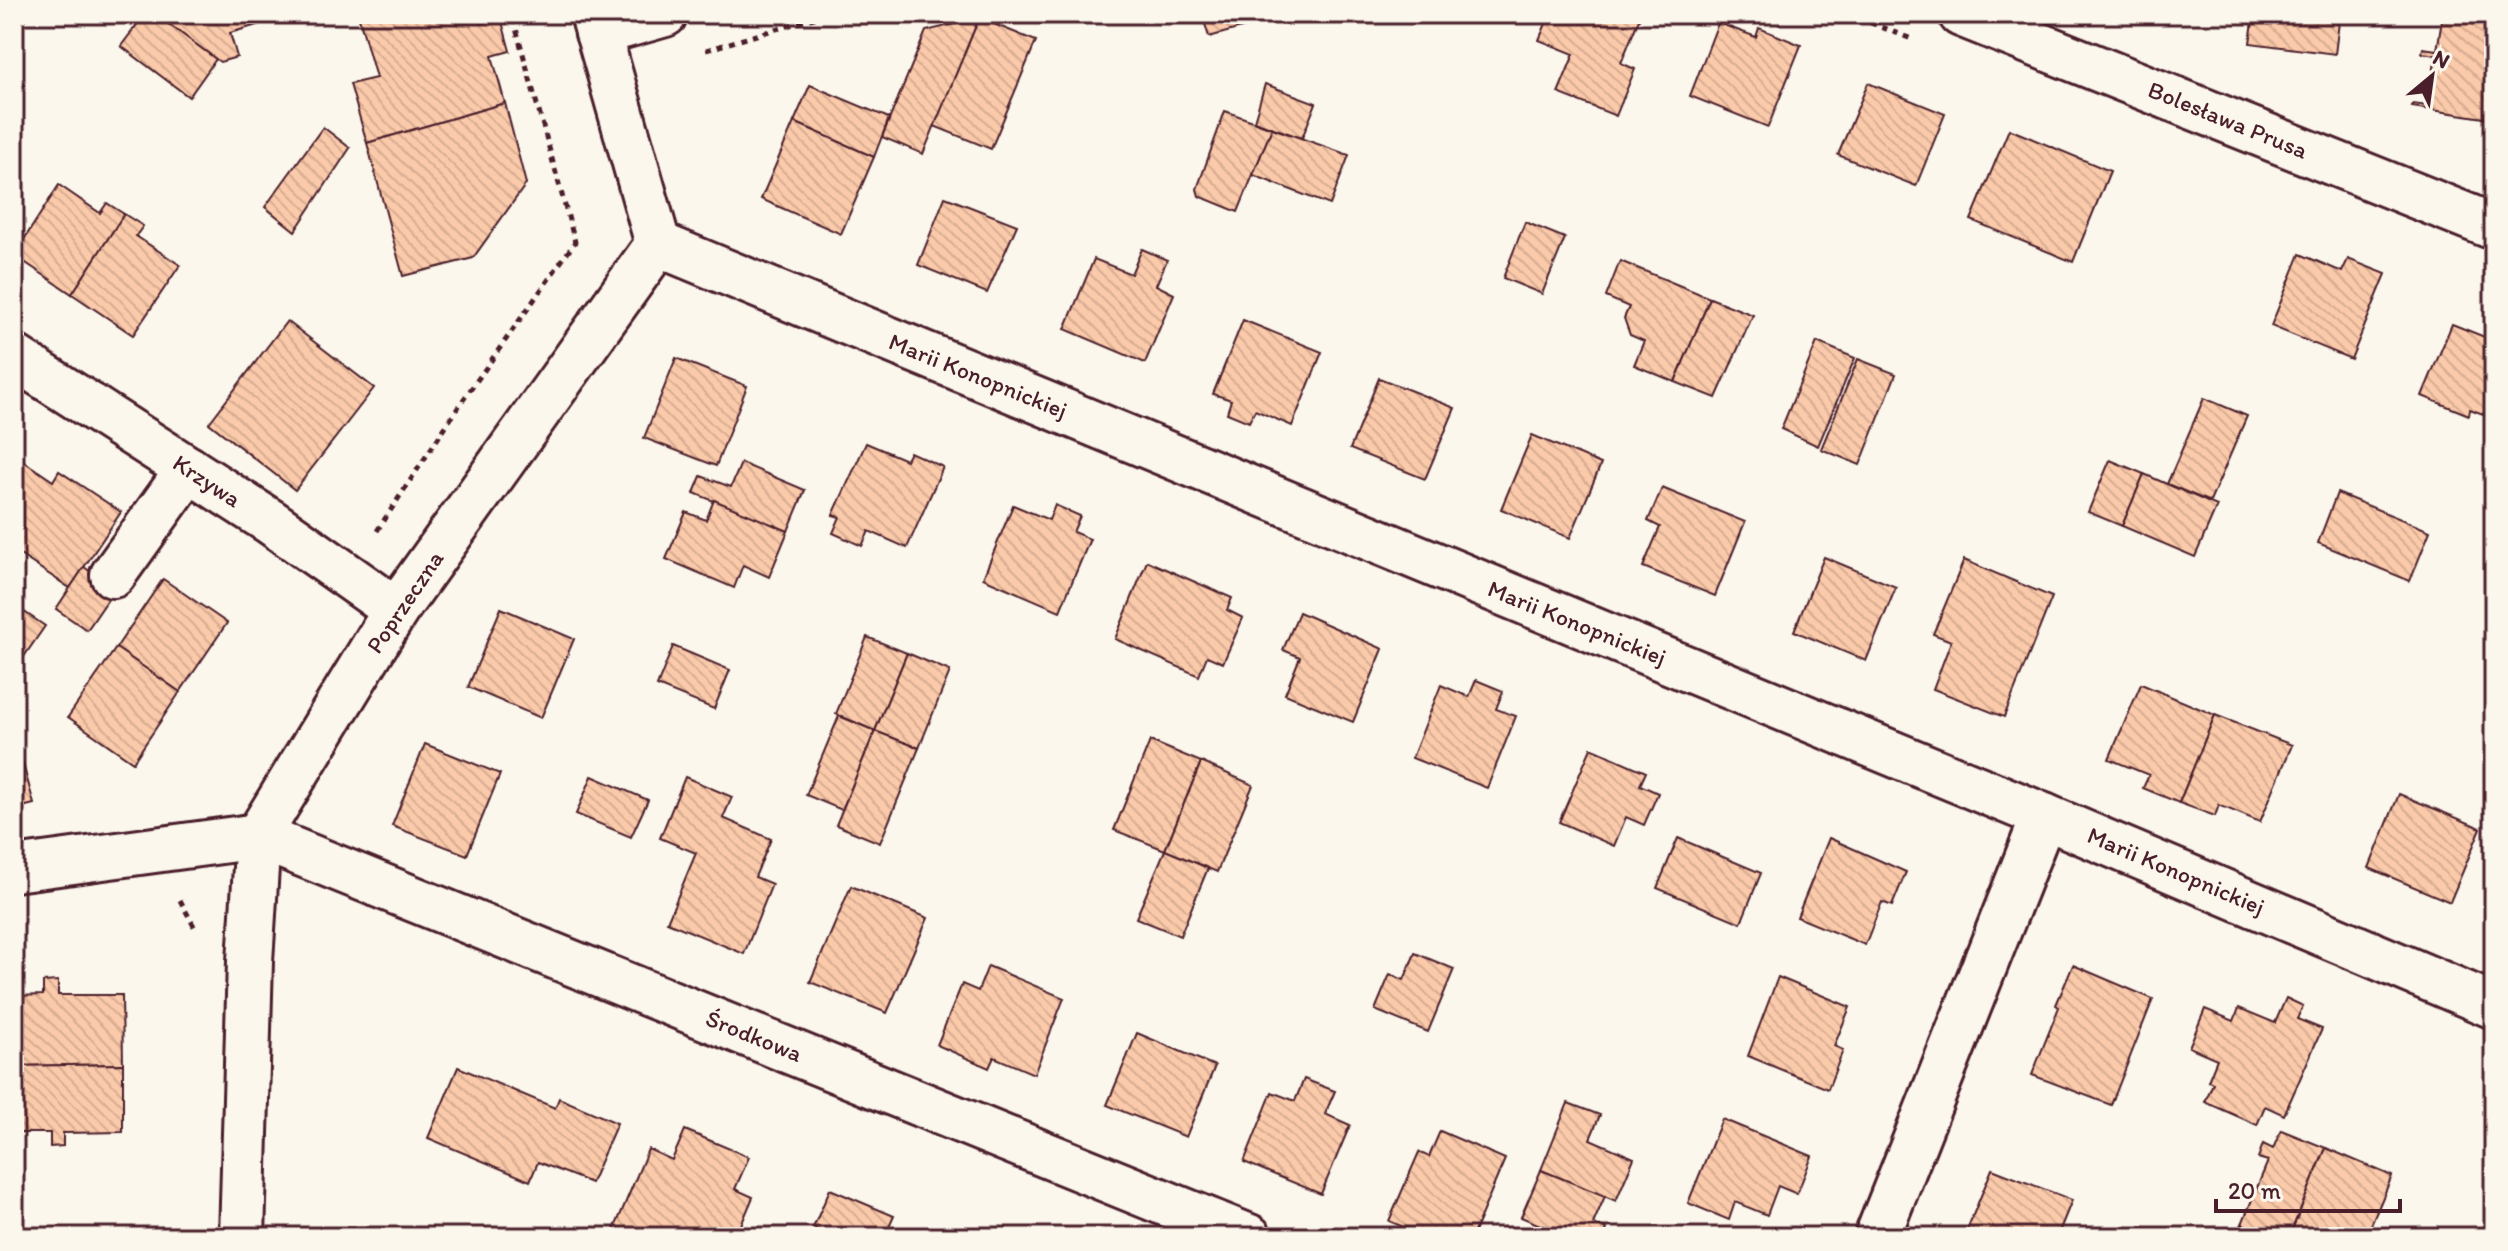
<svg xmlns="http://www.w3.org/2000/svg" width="2508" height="1251" font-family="Itim,sans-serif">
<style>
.building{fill:url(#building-back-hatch);stroke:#4a1f2b;stroke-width:2}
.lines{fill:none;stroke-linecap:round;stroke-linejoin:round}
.minor-casing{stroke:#4a1f2b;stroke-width:50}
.path{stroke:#4a1f2b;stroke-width:5;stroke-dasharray:6 6;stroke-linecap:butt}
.minor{stroke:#fbf7ec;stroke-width:44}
.labels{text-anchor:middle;stroke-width:6;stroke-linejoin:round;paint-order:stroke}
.street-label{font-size:24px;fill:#4a1f2b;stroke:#fbf7ec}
</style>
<defs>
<pattern id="building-back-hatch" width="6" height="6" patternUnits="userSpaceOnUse" patternTransform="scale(2)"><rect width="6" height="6" fill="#facaaa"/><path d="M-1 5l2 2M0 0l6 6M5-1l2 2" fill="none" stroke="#d8ad92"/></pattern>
</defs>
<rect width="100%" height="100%" fill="#fbf7ec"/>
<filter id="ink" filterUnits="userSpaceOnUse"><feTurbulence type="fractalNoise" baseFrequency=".0125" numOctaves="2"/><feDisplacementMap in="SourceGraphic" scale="16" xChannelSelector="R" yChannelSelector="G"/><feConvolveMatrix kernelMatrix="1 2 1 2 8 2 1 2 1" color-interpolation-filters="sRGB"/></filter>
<g filter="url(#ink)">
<g class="building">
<polygon points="14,14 29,15 14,35"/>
<polygon points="145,14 155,14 216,59 189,97 121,46"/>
<polygon points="165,14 294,14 230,33 237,57 220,62 158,16"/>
<polygon points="358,14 480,14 482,23 501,18 510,51 492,56 505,103 367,143 350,84 376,78"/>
<polygon points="1202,14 1288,14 1288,15 1209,37"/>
<polygon points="1550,14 1641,14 1621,63 1635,69 1616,116 1558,93 1574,54 1539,40"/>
<polygon points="2254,14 2340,14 2335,54 2250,43"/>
<polygon points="2443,14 2494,14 2494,97 2491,119 2412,107 2413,104 2428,106 2436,55 2422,53 2423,48 2437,50"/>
<polygon points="979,18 1036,41 991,149 934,126"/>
<polygon points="979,18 923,154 882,137 926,31"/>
<polygon points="1718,23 1756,37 1759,28 1801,45 1768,127 1690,96"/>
<polygon points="1868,83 1945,114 1916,186 1838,155"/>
<polygon points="1265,84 1316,103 1302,138 1254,121"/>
<polygon points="810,85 889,118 874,157 794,122"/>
<polygon points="505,103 526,184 473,258 403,276 367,143"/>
<polygon points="1225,111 1272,128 1238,212 1199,196 1197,189"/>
<polygon points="794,122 874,157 841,234 761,199"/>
<polygon points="323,127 350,148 295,231 265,207"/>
<polygon points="1272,128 1349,155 1330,205 1253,175"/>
<polygon points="2009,129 2110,171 2073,262 1971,220"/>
<polygon points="59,185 100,213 107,203 124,214 72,294 14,255"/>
<polygon points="945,197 1017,225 987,293 918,265"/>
<polygon points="124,214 143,226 136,236 180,265 133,335 72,294"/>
<polygon points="1525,222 1565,238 1542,294 1503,278"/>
<polygon points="1142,249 1167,260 1156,285 1174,294 1145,363 1065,329 1094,259 1131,274"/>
<polygon points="2300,254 2342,272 2348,259 2386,274 2351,359 2271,326"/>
<polygon points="1620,261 1710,298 1675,382 1634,365 1644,341 1630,335 1624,318 1629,307 1606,297"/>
<polygon points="1710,298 1753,315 1716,398 1675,382"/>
<polygon points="1243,320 1322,352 1292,426 1255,410 1249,422 1227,413 1231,400 1213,394"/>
<polygon points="287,321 374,388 295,490 209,423"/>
<polygon points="2452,324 2492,340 2494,334 2494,418 2470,409 2469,415 2422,396"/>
<polygon points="1817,342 1855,358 1818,446 1781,429"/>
<polygon points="676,358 747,386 716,466 644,438"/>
<polygon points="1858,359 1896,374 1860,465 1821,449"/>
<polygon points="1379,378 1455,408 1425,479 1350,449"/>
<polygon points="2204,398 2247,416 2210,502 2167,484"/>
<polygon points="1532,435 1601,464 1570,538 1501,509"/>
<polygon points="866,443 906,460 910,452 943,467 907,548 869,531 862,546 833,533 840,517 833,515"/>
<polygon points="19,458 53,481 59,471 121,512 70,588 14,551 14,465"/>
<polygon points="2110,460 2144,474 2122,526 2088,512"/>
<polygon points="741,463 805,490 788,531 694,493 701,476 731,487"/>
<polygon points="2144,474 2217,506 2195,557 2122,526"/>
<polygon points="1662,488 1745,522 1715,596 1643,567 1660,527 1648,521"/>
<polygon points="2337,493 2430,531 2410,581 2318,543"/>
<polygon points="714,500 788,531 769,577 743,565 734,588 666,559 686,512 706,520"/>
<polygon points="1013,505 1049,520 1055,505 1080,516 1073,532 1090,539 1060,611 983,578"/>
<polygon points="1824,557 1896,587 1866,661 1794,631"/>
<polygon points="1964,560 2052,597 2004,717 1933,689 1951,641 1933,634"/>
<polygon points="1147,561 1232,598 1227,610 1243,618 1223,663 1207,656 1199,676 1115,639"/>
<polygon points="84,567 115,589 87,630 56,609"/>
<polygon points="163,579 227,623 180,692 116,648"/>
<polygon points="14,605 45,626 14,671"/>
<polygon points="501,608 574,639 541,718 468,687"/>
<polygon points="1299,612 1383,649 1353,722 1285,694 1300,657 1283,650"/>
<polygon points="867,637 907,653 875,731 836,714"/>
<polygon points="673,646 730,670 714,709 657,686"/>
<polygon points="116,648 180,692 133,762 68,717"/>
<polygon points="907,653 950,671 919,748 875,731"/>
<polygon points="1476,680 1503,691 1496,709 1516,716 1487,788 1412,758 1441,685 1469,697"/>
<polygon points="2141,684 2215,715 2179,803 2143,788 2149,775 2109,759"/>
<polygon points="2215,715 2292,745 2260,822 2219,805 2215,816 2179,803"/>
<polygon points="839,716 875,731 842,810 806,795"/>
<polygon points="875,731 919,748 880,843 836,825"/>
<polygon points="1150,741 1201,762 1165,850 1114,830"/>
<polygon points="425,744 500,774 467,855 392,826"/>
<polygon points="1591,748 1646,772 1640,785 1658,793 1644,825 1626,817 1614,846 1559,822"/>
<polygon points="20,753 34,804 14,809 14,755"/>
<polygon points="1201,762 1253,785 1217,872 1165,850"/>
<polygon points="592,776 648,800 631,837 576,814"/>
<polygon points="685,777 732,797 723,818 771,839 755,877 772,884 744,954 667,922 696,853 660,838"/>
<polygon points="2399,794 2481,828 2450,902 2369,868"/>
<polygon points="1678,838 1761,873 1741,923 1657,888"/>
<polygon points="1829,838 1906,872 1892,906 1882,902 1865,945 1797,917"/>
<polygon points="1165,850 1208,868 1180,936 1136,918"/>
<polygon points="851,886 928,918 887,1013 810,982"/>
<polygon points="1415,953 1454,969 1428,1032 1375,1010 1390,974 1404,980"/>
<polygon points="2073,965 2153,999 2111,1105 2032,1075 2059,1007 2056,1005"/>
<polygon points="988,966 1064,998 1034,1074 994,1057 989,1068 937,1045 962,984 978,991"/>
<polygon points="1778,977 1850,1007 1834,1046 1843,1050 1828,1089 1748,1056"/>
<polygon points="58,981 58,995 122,995 123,1064 16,1066 16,996 43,995 43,982"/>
<polygon points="2286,998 2303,1006 2297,1019 2322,1029 2284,1115 2265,1106 2257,1125 2205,1102 2213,1083 2208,1081 2217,1059 2189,1047 2205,1009 2234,1021 2239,1008 2275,1023"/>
<polygon points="1137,1033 1215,1066 1186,1137 1107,1105"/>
<polygon points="123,1064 123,1132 63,1133 63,1146 50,1147 50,1133 17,1133 16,1066"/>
<polygon points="458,1067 555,1108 559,1098 617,1123 591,1183 538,1162 530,1181 428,1138"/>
<polygon points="1304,1079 1335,1091 1325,1114 1350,1125 1321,1194 1244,1162 1272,1092 1295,1101"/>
<polygon points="1568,1103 1600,1115 1590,1139 1634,1158 1616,1201 1541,1170"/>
<polygon points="1722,1119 1812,1156 1797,1194 1778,1186 1767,1215 1735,1202 1729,1220 1688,1203"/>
<polygon points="685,1130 749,1157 735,1189 753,1197 736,1237 631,1237 614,1230 648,1149 672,1160"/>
<polygon points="2281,1130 2326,1148 2289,1237 2272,1237 2242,1224 2268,1161 2258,1158 2263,1144 2273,1149"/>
<polygon points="1440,1131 1505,1159 1472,1237 1427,1237 1389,1221 1419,1152 1429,1157"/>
<polygon points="2326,1148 2392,1176 2366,1237 2289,1237"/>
<polygon points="1992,1169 2072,1200 2057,1237 1964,1237"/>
<polygon points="1541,1170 1605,1196 1593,1224 1607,1229 1604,1237 1576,1237 1560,1230 1559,1233 1521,1217"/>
<polygon points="830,1189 894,1216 886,1234 894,1237 819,1237 821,1231 813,1228"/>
<polygon points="2242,1224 2272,1237 2236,1237"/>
</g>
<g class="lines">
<defs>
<g id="minor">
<polyline points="1961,14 2494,227"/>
<polyline points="598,33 665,14"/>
<polyline points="658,244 2044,816 2494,1006"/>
<polyline points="14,357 271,522 396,610"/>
<polyline points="113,575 189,469"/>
<polyline points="14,869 258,836 1249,1237"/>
<polyline points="242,1237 250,961 258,836 396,610 658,244 593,14"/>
<polyline points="1877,1237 2044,816"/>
</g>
</defs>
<use href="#minor" class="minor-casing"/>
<g class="path">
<polyline points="1848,14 1914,40"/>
<polyline points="706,50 827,14"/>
<polyline points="377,531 461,403 575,242 512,14"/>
<polyline points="180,900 196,930"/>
</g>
<use href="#minor" class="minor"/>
</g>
</g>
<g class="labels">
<g class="street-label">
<text transform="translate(2228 120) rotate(22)" y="8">Bolesława Prusa</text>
<text transform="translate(978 376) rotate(22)" y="8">Marii Konopnickiej</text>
<text transform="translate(207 481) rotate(33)" y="8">Krzywa</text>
<text transform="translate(405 602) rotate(-56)" y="8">Poprzeczna</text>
<text transform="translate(1577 623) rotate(22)" y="8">Marii Konopnickiej</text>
<text transform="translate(2176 871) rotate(23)" y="8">Marii Konopnickiej</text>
<text transform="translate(754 1036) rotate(22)" y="8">Środkowa</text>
</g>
</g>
<rect width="2508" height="1251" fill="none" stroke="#fbf7ec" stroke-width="48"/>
<rect x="24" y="24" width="2460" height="1203" fill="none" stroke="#4a1f2b" stroke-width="3" filter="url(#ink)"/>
<g transform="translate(2432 76) rotate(29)" stroke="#fbf7ec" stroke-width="6" paint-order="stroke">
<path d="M0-6L14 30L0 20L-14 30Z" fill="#4a1f2b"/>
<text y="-12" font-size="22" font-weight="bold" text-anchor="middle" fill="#4a1f2b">N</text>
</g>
<path d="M2216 1199v12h184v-12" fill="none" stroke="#4a1f2b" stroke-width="4"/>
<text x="2228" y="1199" font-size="24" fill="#4a1f2b" stroke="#fbf7ec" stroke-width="6" paint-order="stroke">20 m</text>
</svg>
